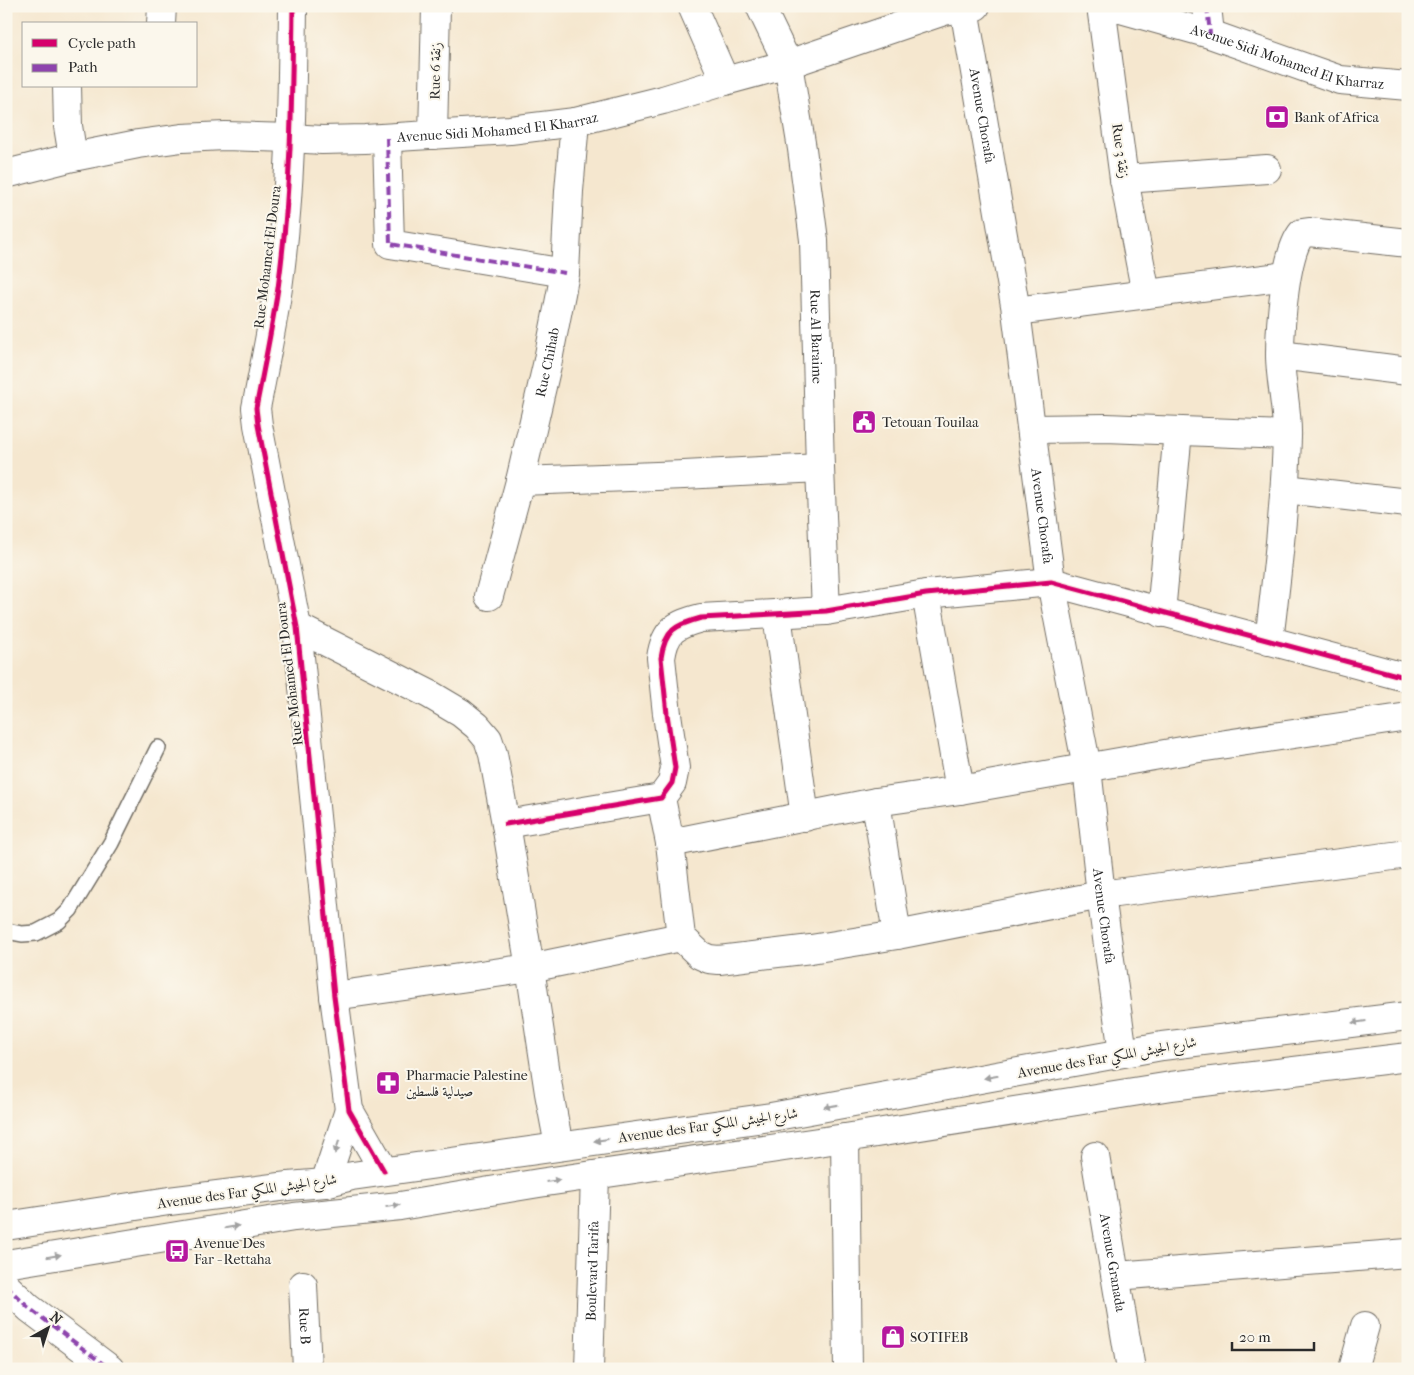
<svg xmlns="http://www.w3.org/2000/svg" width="1414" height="1375" font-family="'IM FELL French Canon',Amiri,serif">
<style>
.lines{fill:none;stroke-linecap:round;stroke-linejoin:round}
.lane-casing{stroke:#726d64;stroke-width:18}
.street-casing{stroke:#726d64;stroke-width:30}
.secondary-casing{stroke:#726d64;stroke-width:30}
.primary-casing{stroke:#726d64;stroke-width:30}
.lane{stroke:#fff;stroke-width:15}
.street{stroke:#fff;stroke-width:28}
.secondary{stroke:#fff;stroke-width:28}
.primary{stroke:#fff;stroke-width:28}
.quiet{stroke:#8e44ad;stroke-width:4;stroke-dasharray:8 4;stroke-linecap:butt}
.cycleway-casing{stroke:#fbf7ec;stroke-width:8}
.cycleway{stroke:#d6006c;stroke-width:5}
.oneway{fill:#a0a0a0}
.labels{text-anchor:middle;stroke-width:4;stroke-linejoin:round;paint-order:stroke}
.street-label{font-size:14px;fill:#2b2b2b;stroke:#fbf7ec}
.poi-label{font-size:14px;fill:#2b2b2b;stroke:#fbf7ec;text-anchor:start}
</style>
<rect width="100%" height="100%" fill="#fbf7ec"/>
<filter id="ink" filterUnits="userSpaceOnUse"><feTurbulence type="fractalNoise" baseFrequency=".02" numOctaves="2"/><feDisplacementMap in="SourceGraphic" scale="10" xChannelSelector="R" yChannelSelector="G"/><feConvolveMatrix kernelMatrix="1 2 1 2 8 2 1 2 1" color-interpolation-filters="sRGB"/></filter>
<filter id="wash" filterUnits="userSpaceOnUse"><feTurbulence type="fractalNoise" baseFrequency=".0096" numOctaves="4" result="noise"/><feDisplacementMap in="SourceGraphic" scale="20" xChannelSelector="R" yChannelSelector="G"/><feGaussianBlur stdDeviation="1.12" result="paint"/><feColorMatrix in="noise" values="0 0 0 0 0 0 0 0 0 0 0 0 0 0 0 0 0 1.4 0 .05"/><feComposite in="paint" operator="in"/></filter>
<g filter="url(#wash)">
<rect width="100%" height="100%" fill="#f5e7cf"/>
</g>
<g filter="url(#ink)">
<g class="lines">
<defs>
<polyline id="lane" points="6,931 22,934 36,933 59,921 70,910 111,843 158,748"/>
<g id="street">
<path d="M293,6C292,100 291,195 278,288C272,328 264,368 256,408L258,425L297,627L334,996L349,1110L384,1171"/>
<polyline points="692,6 725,81"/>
<path id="s1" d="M760,6L788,64L802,149L814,240L820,468L826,611"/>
<polyline points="1101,6 1124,179 1146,294"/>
<polyline points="1207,6 1210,34"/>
<path id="s2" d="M964,8L1016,311L1051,582L1087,768L1101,895L1123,1053"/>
<polyline points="161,24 162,6"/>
<polyline points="67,86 68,126 73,157"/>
<polyline points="433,135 436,6"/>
<polyline points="387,138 390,244 565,273"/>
<polyline points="1124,179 1267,169"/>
<polyline points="1016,311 1286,276"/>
<polyline points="1280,355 1408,371"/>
<polyline points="1032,429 1106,428 1287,435"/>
<polyline points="520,481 684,475 820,468"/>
<polyline points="1285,489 1408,503"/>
<polyline points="926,594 960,790"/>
<path id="s3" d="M489,596L520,481L547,365L565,273L569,191L575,122"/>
<polyline points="1161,613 1178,431"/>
<polyline points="777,615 805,817"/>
<polyline points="297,627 429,694 461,713 477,726 488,739 493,754 506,824 530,968 549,1093 559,1146"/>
<path d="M1269,641C1277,574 1285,506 1287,437C1288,410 1280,382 1280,354C1280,326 1285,253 1302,233L1309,232L1408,243"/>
<polyline points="661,798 670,843 681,937 700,955 709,959 719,960 811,949 897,935 1101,895 1408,854"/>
<polyline points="876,802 897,935"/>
<path d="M506,824L661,798L672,783L675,768L667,714L661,658C665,630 675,625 701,618L826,611L926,594L1051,582L1408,678"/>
<polyline points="670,843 876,802 960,790 1199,748 1408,717"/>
<polyline points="334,996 530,968 681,937"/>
<polyline points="845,1138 848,1369"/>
<path id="s4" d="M1095,1156L1131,1369"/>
<polyline points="325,1183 349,1110"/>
<polyline points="1116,1276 1408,1253"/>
<path id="s5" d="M303,1285L307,1369"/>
<polyline points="6,1286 29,1308 110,1369"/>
<path id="s6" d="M589,1369L595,1175"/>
<polyline points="1353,1369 1365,1326"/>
</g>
<g id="secondary">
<path id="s7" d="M1110,6L1210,34L1340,80L1408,86"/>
<path id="s8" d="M6,174L73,157L138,144L182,138L225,136L291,138L322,140L365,139L510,130L575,122L663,100L725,81L788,64L944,11L976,6"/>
</g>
<g id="primary">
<polyline points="6,1226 169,1201 288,1186 325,1183 352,1176 771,1117 1162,1046 1408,1016"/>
<polyline points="6,1264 294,1217 400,1206 539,1183 845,1138 1171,1086 1408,1057"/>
</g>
</defs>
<use href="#lane" class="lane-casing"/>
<use href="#street" class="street-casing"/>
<use href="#secondary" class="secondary-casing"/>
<use href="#primary" class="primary-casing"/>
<use href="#lane" class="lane"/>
<use href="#street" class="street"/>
<use href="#secondary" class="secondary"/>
<use href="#primary" class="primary"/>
<g class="quiet">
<polyline points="1207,6 1210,34"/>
<polyline points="387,138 390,244 565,273"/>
<polyline points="6,1286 29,1308 110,1369"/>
</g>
<defs>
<g id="cycleway">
<path d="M293,6C292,100 291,195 278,288C272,328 264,368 256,408L258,425L297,627L334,996L349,1110L384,1171"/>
<path d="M506,824L661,798L672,783L675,768L667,714L661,658C665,630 675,625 701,618L826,611L926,594L1051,582L1408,678"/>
</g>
</defs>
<use href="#cycleway" class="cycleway-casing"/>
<use href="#cycleway" class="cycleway"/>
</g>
<defs><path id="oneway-solid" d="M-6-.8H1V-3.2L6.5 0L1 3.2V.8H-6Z" transform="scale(1.25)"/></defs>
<g class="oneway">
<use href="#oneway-solid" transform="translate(1359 1022) rotate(173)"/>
<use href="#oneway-solid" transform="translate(991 1077) rotate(170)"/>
<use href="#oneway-solid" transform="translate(831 1106) rotate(170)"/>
<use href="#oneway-solid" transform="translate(601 1140) rotate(172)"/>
<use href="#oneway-solid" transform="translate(337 1147) rotate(108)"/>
<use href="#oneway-solid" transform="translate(553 1181) rotate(-8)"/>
<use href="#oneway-solid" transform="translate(393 1206) rotate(-7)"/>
<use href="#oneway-solid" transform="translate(232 1227) rotate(-9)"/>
<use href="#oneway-solid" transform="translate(54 1256) rotate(-10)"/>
</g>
</g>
<defs>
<symbol id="bank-square" viewBox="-11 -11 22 22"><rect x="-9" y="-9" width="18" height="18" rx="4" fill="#b5179e" stroke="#fbf7ec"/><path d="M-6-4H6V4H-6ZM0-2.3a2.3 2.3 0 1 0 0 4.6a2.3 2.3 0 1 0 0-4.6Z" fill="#fff"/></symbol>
<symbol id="civic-square" viewBox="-11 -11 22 22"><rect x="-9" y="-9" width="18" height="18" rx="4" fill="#b5179e" stroke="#fbf7ec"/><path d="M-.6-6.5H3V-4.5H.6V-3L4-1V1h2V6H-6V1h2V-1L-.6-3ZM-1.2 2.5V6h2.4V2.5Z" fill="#fff"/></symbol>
<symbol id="pharmacy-square" viewBox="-11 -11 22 22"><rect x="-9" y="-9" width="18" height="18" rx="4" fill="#b5179e" stroke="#fbf7ec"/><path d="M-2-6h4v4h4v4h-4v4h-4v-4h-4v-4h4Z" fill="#fff"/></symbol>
<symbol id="bus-square" viewBox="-11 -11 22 22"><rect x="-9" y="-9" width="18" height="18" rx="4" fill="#b5179e" stroke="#fbf7ec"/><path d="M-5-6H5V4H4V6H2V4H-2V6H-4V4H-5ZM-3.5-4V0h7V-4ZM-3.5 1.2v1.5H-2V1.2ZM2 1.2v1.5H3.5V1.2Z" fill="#fff"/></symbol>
<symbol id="shop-square" viewBox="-11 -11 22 22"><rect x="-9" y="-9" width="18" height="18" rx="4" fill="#b5179e" stroke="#fbf7ec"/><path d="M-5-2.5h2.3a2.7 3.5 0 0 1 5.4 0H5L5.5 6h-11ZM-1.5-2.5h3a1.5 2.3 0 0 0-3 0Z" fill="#fff"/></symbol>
</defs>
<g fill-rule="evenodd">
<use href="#bank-square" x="1263" y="103" width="28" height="28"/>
<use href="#civic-square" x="850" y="408" width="28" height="28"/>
<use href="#pharmacy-square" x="374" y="1069" width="28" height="28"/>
<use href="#bus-square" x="163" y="1237" width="28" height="28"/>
<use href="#shop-square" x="879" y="1323" width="28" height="28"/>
</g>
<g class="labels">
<g class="street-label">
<text dy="5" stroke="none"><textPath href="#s7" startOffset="185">Avenue Sidi Mohamed El Kharraz</textPath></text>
<text transform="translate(435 71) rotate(-89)" y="5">Rue 6 زنقة</text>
<text dy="5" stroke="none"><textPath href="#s2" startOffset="109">Avenue Chorafa</textPath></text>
<text dy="5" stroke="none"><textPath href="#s8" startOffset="496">Avenue Sidi Mohamed El Kharraz</textPath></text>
<text transform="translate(1121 151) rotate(82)" y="5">Rue 3 زنقة</text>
<text transform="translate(267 257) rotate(-83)" y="5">Rue Mohamed El Doura</text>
<text dy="5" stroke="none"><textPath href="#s1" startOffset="339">Rue Al Baraime</textPath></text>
<text dy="5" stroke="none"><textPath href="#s3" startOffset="241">Rue Chihab</textPath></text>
<text dy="5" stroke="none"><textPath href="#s2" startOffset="514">Avenue Chorafa</textPath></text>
<text transform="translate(289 674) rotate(-97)" y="5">Rue Mohamed El Doura</text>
<text dy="5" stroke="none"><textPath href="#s2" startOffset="919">Avenue Chorafa</textPath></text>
<text transform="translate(1107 1057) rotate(-10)" y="5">Avenue des Far شارع الجيش الملكي</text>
<text transform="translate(708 1125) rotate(-8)" y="5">Avenue des Far شارع الجيش الملكي</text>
<text transform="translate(247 1191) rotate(-8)" y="5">Avenue des Far شارع الجيش الملكي</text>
<text dy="5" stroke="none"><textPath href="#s4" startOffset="108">Avenue Granada</textPath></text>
<text dy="5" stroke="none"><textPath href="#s6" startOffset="98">Boulevard Tarifa</textPath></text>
<text dy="5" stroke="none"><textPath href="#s5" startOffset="41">Rue B</textPath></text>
</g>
<g class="poi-label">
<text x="1294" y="122">Bank of Africa</text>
<text x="882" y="427">Tetouan Touilaa</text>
<text x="406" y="1080">Pharmacie Palestine<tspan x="406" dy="16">صيدلية فلسطين</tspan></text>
<text x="194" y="1248">Avenue Des<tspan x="194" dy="16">Far - Rettaha</tspan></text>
<text x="910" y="1342">SOTIFEB</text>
</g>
</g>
<rect width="1414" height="1375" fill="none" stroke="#fbf7ec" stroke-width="25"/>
<rect x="22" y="22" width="175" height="65" fill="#fbf7ec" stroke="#a8a59f"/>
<rect x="32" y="39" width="25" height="8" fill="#d6006c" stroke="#a8a59f"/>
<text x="68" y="48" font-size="15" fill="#2b2b2b">Cycle path</text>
<rect x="32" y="64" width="25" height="8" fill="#8e44ad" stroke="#a8a59f"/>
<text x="68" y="72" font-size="15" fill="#2b2b2b">Path</text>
<g transform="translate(48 1328) rotate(39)" stroke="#fbf7ec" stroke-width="4" paint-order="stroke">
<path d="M0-4L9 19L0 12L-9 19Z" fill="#2b2b2b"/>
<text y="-8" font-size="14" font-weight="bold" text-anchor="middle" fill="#2b2b2b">N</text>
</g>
<path d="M1232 1342v8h82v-8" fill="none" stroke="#2b2b2b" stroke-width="2.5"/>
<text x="1239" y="1342" font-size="15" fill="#2b2b2b" stroke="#fbf7ec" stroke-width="4" paint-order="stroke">20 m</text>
</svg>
